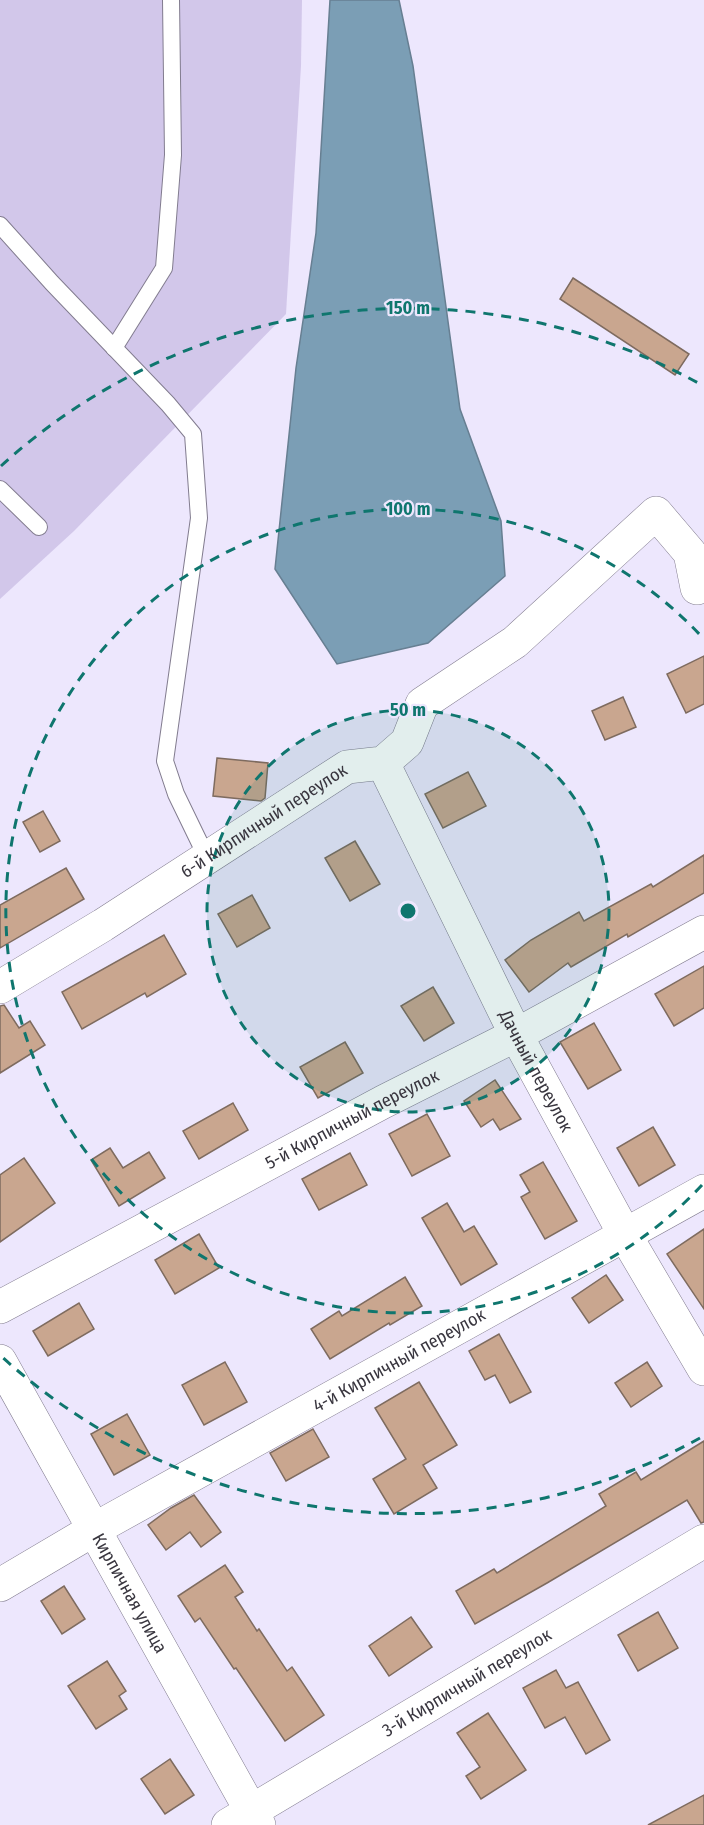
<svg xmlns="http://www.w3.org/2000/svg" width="704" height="1825" font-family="'Fira Sans Condensed',sans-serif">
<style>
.green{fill:#d2c7ea}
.water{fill:#7b9eb5;stroke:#677f92;stroke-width:1.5}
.building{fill:#c9a68f;stroke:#7e6b5f;stroke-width:1.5}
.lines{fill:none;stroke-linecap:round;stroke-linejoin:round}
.service-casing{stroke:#827c8f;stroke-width:18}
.minor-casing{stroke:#827c8f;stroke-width:34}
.service{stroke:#fff;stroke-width:16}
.minor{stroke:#fff;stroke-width:33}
.ring{fill:none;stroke:#0f766e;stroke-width:3;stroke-dasharray:10 8}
.labels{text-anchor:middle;stroke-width:4.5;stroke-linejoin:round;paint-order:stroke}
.street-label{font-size:18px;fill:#39363f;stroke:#ede7fd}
.centre{fill:#0f766e;stroke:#ede7fd;stroke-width:3}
.ring-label{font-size:18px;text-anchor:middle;font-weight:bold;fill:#0f766e;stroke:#ede7fd;stroke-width:4.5;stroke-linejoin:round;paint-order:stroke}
</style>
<rect width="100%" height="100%" fill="#ede7fd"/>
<polygon class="green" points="0,0 302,0 301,66 286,314 74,531 0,599"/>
<polygon class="water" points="330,0 399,0 413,66 460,409 501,521 505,576 428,643 337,664 275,569 296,368 316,233"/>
<g class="building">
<polygon points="573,278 689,354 675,375 560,299"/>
<polygon points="704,656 704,704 686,713 667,674"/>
<polygon points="623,697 636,727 605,740 592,711"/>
<polygon points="217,758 268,763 265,798 261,801 213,796"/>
<polygon points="468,772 486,806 443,828 425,794"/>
<polygon points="43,811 60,841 40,852 23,822"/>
<polygon points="355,841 380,884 350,901 325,858"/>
<polygon points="704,855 704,893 628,937 627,934 571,967 568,963 529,992 505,960 531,940 579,912 584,921 651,884 653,887"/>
<polygon points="66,868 84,899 0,948 0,905"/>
<polygon points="252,895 270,928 237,947 218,914"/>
<polygon points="164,935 186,974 147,997 145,993 82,1029 62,992"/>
<polygon points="704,966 704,1008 674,1026 655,994"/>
<polygon points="433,987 454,1023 424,1041 401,1006"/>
<polygon points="4,1005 19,1028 30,1021 45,1045 0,1073 0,1006"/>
<polygon points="594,1023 621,1070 588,1089 560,1042"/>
<polygon points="345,1042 363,1073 318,1098 300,1067"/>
<polygon points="495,1080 521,1119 500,1130 493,1119 481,1127 464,1101"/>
<polygon points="233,1103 248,1130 199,1159 183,1131"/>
<polygon points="427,1114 450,1156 412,1176 389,1134"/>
<polygon points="653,1127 675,1165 639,1186 617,1148"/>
<polygon points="110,1148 123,1168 149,1152 165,1178 119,1206 91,1160"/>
<polygon points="350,1153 367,1185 319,1210 302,1179"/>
<polygon points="24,1158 55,1203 0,1242 0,1175"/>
<polygon points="543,1162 577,1221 545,1239 521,1197 530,1192 520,1175"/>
<polygon points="447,1203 464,1232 474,1226 497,1264 461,1285 422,1218"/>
<polygon points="704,1229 704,1309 667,1254"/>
<polygon points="199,1234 219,1268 175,1294 155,1260"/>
<polygon points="606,1275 623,1300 589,1323 572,1298"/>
<polygon points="405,1277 422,1306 390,1325 389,1323 330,1359 311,1329 339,1311 342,1316"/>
<polygon points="79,1303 94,1329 48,1356 33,1331"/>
<polygon points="499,1334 531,1392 510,1403 495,1375 485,1380 469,1351"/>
<polygon points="225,1362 247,1402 204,1425 182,1385"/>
<polygon points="647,1362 662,1386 631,1407 615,1383"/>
<polygon points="419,1382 457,1445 423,1465 437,1488 394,1514 373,1479 406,1459 375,1408"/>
<polygon points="127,1414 150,1455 114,1475 91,1434"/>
<polygon points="313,1429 329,1457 286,1481 270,1453"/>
<polygon points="704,1441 704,1522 701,1523 687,1500 547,1583 475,1624 456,1591 494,1569 497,1573 606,1506 599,1494 636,1472 641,1480"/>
<polygon points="194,1495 221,1532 201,1547 190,1532 166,1550 148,1525 171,1508"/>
<polygon points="225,1565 243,1592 235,1597 257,1631 259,1629 287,1671 292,1667 324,1715 285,1741 236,1668 234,1669 200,1618 195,1622 178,1596"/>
<polygon points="64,1586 85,1619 62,1634 41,1601"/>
<polygon points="658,1612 678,1648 638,1671 618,1635"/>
<polygon points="411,1617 432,1647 389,1676 369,1646"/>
<polygon points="107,1661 126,1691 119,1696 127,1709 96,1729 68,1686"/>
<polygon points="556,1670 566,1688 578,1682 610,1740 586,1754 565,1717 545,1728 523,1688"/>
<polygon points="488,1713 526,1770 481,1799 466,1776 480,1767 457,1733"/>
<polygon points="170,1759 194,1795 165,1814 141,1779"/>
<polygon points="704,1795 704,1825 648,1825"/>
</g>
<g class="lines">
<defs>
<g id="service">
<polyline points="0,225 52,283 168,404 193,434 199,518 165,761 176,794 207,858"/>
<polyline points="114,348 164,268 173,155 171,0"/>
<polyline points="0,489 39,527"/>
</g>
<g id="minor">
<path id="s1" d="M383,763L516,1035L625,1235L704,1369"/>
<path id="s2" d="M0,987L103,925L347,767L383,763L407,742L422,704L515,642L656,513L690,553L697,588"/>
<path id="s3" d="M0,1307L383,1102L516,1035L704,932"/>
<path id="s4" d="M0,1361L259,1825"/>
<path id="s5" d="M0,1585L93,1530L704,1191"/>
<path id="s6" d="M228,1825L704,1541"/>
</g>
</defs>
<use href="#service" class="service-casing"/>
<use href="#minor" class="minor-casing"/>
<use href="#service" class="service"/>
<use href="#minor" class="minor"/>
</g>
<circle cx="408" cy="911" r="201" fill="#0f766e" fill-opacity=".12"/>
<g class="ring">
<circle cx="408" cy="911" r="201"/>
<path d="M702 1185A402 402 0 1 1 702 637"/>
<path d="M700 1438A603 603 0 0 1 1 1356M1 466A603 603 0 0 1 700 384"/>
</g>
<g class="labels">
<g class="street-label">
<text dy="6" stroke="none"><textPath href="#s2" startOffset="312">6-й Кирпичный переулок</textPath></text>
<text dy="6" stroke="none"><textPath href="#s1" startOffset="344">Дачный переулок</textPath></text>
<text dy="6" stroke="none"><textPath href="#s3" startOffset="399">5-й Кирпичный переулок</textPath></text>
<text dy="6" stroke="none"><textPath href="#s5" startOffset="458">4-й Кирпичный переулок</textPath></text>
<text dy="6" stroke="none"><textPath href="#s4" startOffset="266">Кирпичная улица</textPath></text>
<text dy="6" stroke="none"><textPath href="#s6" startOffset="278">3-й Кирпичный переулок</textPath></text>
</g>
</g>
<circle cx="408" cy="911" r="9" class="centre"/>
<g class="ring-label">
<text x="408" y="314">150 m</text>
<text x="408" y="515">100 m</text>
<text x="408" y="716">50 m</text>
</g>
</svg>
